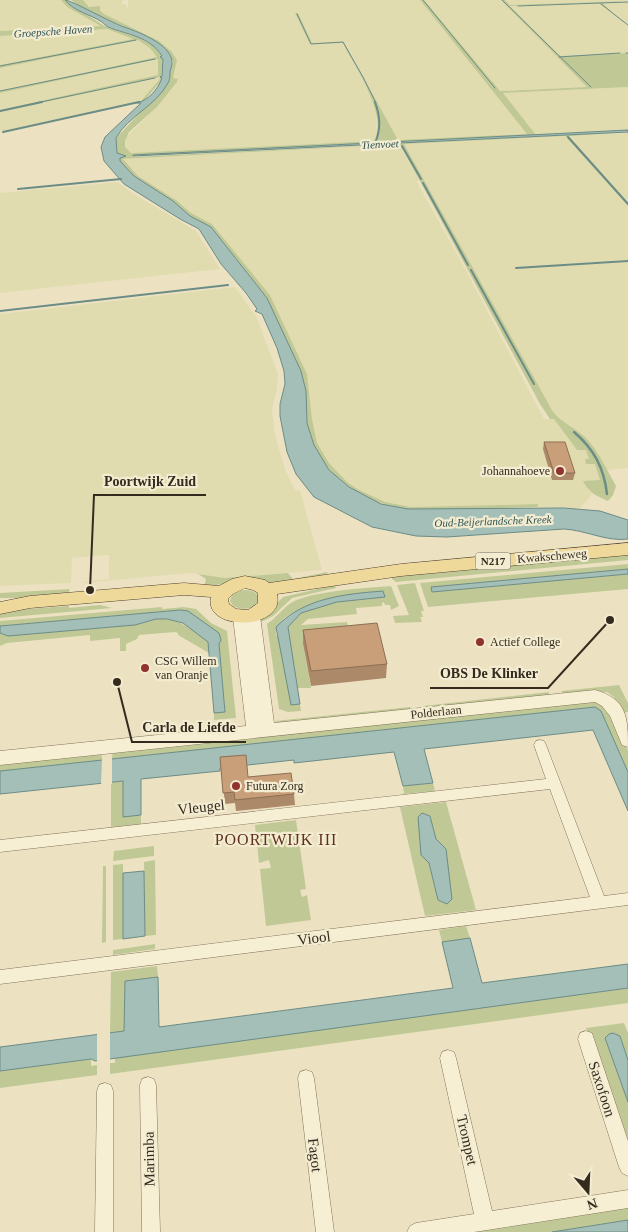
<svg xmlns="http://www.w3.org/2000/svg" width="628" height="1232" font-family="Georgia,serif">
<style>
.farmland{fill:#e1dcb0}
.green{fill:#c0c996;fill-rule:evenodd}
.water{fill:#a4beb8;stroke:#6c8c86}
.pier{fill:#ece2c2}
.lines{fill:none;stroke-linecap:round;stroke-linejoin:round}
.stream-far2{stroke:#6c8c86;stroke-width:1}
.stream-far1{stroke:#6c8c86;stroke-width:2}
.stream{stroke:#6c8c86;stroke-width:2.5}
.minor-casing{stroke:#84735a;stroke-width:1}
.tertiary-casing{stroke:#84735a;stroke-width:1}
.primary-casing{stroke:#52412e;stroke-width:1}
.minor{fill:#f7efd4;fill-rule:evenodd}
.tertiary{fill:#f7efd4;fill-rule:evenodd}
.primary{fill:#eed99b;fill-rule:evenodd}
.wall{fill:#ac8968}
.building{fill:#c89f79;stroke:#8c6f55}
.poi-dot{fill:#90322d;stroke:#f3ecd1;stroke-width:2}
.labels{text-anchor:middle;stroke-width:4.5;stroke-linejoin:round;paint-order:stroke}
.far-water-label{font-size:11px;font-style:italic;fill:#2d5454;stroke:#f3ecd1}
.shield{fill:#f3ecd1;stroke:#6e6454;stroke-width:1}
.shield-label{font-size:11px;font-weight:bold;fill:#352a1e}
.poi-label{font-size:12px;fill:#352a1e;stroke:#f3ecd1;text-anchor:start}
.street-label{font-size:12px;fill:#352a1e;stroke:#f3ecd1}
.near-street-label{font-size:15px;fill:#352a1e;stroke:#f3ecd1}
.near-neighbourhood-label{font-size:16px;letter-spacing:1px;fill:#5f301f;stroke:#f3ecd1}
.leader{fill:none;stroke:#352a1e;stroke-width:2}
.callout-dot{fill:#352a1e;stroke:#f3ecd1;stroke-width:2}
.callout-label{font-size:14px;text-anchor:middle;font-weight:bold;fill:#352a1e;stroke:#f3ecd1;stroke-width:4.5;stroke-linejoin:round;paint-order:stroke}
</style>
<rect width="100%" height="100%" fill="#ece2c2"/>
<g class="farmland">
<polygon points="0,0 61,0 67,7 102,26 0,31"/>
<polygon points="83,0 123,0 122,4 125,4 128,9 128,0 420,0 528,134 398,141 345,42 343,42 376,106 377,135 374,141 131,153 125,147 126,137 157,107 177,82 178,79 173,79 177,59 172,52 159,41 118,22 104,14 100,9 89,7"/>
<polygon points="424,0 501,0 588,87 499,91"/>
<polygon points="505,0 628,0 628,1 510,5"/>
<polygon points="628,2 628,24 601,3"/>
<polygon points="599,3 628,26 628,53 560,56 509,6"/>
<polygon points="107,29 134,39 0,65 0,36"/>
<polygon points="138,40 150,48 158,58 0,91 0,68"/>
<polygon points="159,59 158,76 0,110 0,93"/>
<polygon points="160,77 156,85 141,101 3,132 0,130 0,112"/>
<polygon points="628,87 628,130 536,135 502,93"/>
<polygon points="628,133 628,202 569,135"/>
<polygon points="565,136 628,206 628,260 513,268 628,262 628,468 608,470 616,486 613,495 608,501 592,494 580,509 538,507 537,504 411,507 385,502 359,490 347,482 329,463 317,443 312,419 307,374 270,295 212,224 191,213 176,200 138,176 123,159 400,144 419,179 417,182 462,263 544,419 554,419 559,418 552,410 520,354 404,144"/>
<polygon points="118,182 132,193 196,231 220,269 0,293 0,193"/>
<polygon points="235,287 257,318 278,374 277,389 272,409 275,435 286,472 296,491 300,490 322,570 225,578 190,573 83,583 83,582 109,579 109,555 72,558 71,583 0,586 0,314"/>
</g>
<g class="green">
<polygon points="61,0 65,0 106,27 140,38 153,46 162,56 161,58 163,58 161,81 144,101 4,132 141,101 159,80 160,77 0,112 0,110 158,75 158,59 0,93 0,91 157,57 150,48 138,40 0,68 0,65 133,39 107,29 0,36 0,31 101,26 67,7"/>
<path d="M71,0H83L89,7L100,6V10L104,14L159,41L172,52L177,60L173,78L178,79L177,82L157,107L129,132L125,141V147L131,153L374,141C389,115 354,66 343,43L310,44L295,13H298L312,43L344,42L398,140L527,134L420,0H424L500,91L587,87L501,0H505L510,5L628,1L602,3L628,26L599,3L510,6L560,56L628,53V87L503,93L536,135L133,156V157L628,132L569,136L628,202V206L565,136L404,144L552,410C560,422 574,427 585,437C599,451 606,469 616,486L613,495L608,501C597,496 588,492 583,481L600,480L595,464H586L585,459H589L586,450H577L554,419H550L540,404L400,144L123,159L138,176L176,200L191,213L212,224L270,295L307,374L312,419L317,443L329,463L347,482L359,490L385,502L411,507L538,504V507L427,510L401,509L374,501L354,490L336,477L323,462L314,445L307,423L306,391L301,371L267,298L211,227L190,216L173,201L134,176L120,161V158L126,156L117,153L116,138L167,84L173,61L156,42L151,39L83,9Z"/>
<polygon points="628,553 628,560 396,582 392,579 392,576"/>
<polygon points="628,564 628,569 431,587 433,592 628,574 628,589 428,607 420,583"/>
<polygon points="327,572 328,573 324,575 281,585 228,583 204,587 206,579 198,574 225,578 288,573 293,579"/>
<polygon points="415,583 424,611 421,611 423,617 420,617 422,622 395,623 393,616 409,615 397,585"/>
<polygon points="335,585 336,588 292,598 273,616 257,624 283,597"/>
<path d="M391,586L399,606L391,610L390,605H385L384,602L382,603V606L356,608L357,614L308,619L301,625L347,622L351,640L303,645L311,688H297L288,627L301,613L337,602L385,597L383,591C359,596 274,603 276,635L280,637L291,705L300,704L301,711L288,712L279,709L267,624C276,618 283,608 291,603C309,591 367,588 391,586Z"/>
<polygon points="70,589 68,593 27,598 0,598 0,593"/>
<path d="M242,590C249,590 256,590 259,598C256,610 243,611 233,606L230,601L232,595Z"/>
<polygon points="100,605 112,608 0,618 0,611 69,606 69,608"/>
<polygon points="162,607 162,609 184,607 196,609 211,623 227,631 236,718 214,720 214,713 225,711 219,644 221,640 219,633 180,610 0,626 0,621"/>
<path d="M156,619C179,618 191,628 208,642L209,653L178,635V633L175,632L139,635L137,639L126,644V651H120V638L90,641V635L7,643L0,646V633L8,636L135,625Z"/>
<polygon points="619,685 628,703 628,712 621,713 614,697 607,692 565,695 561,691"/>
<polygon points="549,692 548,697 424,710 423,706"/>
<polygon points="590,700 601,703 612,714 628,751 628,772 601,711 595,707 0,771 0,762 101,752 102,759 112,758 113,751"/>
<polygon points="410,707 411,711 281,724 275,721"/>
<polygon points="123,781 123,816 141,815 141,824 111,827 111,785 112,782"/>
<polygon points="433,783 435,791 404,794 403,786"/>
<path d="M446,802L476,910L425,916L400,807ZM422,813L430,816L436,839L446,849L438,900L429,863Z"/>
<polygon points="296,820 306,889 300,890 302,897 307,895 311,920 266,926 260,869 271,868 269,860 259,863 255,825"/>
<polygon points="154,846 154,856 113,861 114,851"/>
<polygon points="155,860 156,935 145,936 144,862"/>
<polygon points="123,864 123,939 113,940 113,865"/>
<polygon points="103,866 106,866 106,942 102,943"/>
<polygon points="466,926 470,938 442,942 439,930"/>
<polygon points="155,944 155,949 113,955 113,950"/>
<polygon points="157,966 158,977 125,981 125,1031 110,1033 111,972"/>
<polygon points="628,988 628,1003 110,1074 110,1063 115,1063 115,1057"/>
<polygon points="624,1023 628,1033 628,1060 620,1036 609,1034 605,1038 628,1102 628,1149 586,1028"/>
<polygon points="91,1059 91,1066 97,1065 97,1075 0,1088 0,1071"/>
<polygon points="628,1206 628,1220 552,1232 463,1232"/>
</g>
<g class="water">
<path d="M65,0C71,0 112,23 124,27C139,32 179,47 171,68C169,73 171,78 168,83C156,106 128,116 116,138L117,153L126,156L120,158V161L134,176L173,201L190,216L211,227L267,298L301,371L306,391L307,423L314,445L329,470L349,487L381,504L408,509L564,508L600,511L628,520V539C607,542 585,530 564,529L447,537L416,536L372,527L314,497L296,474L287,452L280,416V404L285,384L284,371L277,348L262,314L255,311L257,309L246,293L221,264L199,229L180,219L124,184L104,161L101,147L105,137L141,103H137C149,100 158,89 162,78L160,77L162,76L163,59L160,57L162,56C149,36 128,35 108,27C105,26 105,24 102,22C90,14 75,12 65,0Z"/>
<polygon points="628,130 628,132 133,156 133,155"/>
<polygon points="628,569 628,574 432,592 431,587"/>
<path d="M383,591L385,597L337,602L301,613L288,627L300,704L291,705L276,627C304,598 344,594 383,591Z"/>
<polygon points="180,610 188,611 219,633 221,640 219,644 225,712 214,713 208,642 183,623 167,619 156,619 135,625 8,636 0,633 0,626"/>
<polygon points="595,707 601,711 628,772 628,811 593,730 424,749 433,783 403,786 394,752 294,763 294,760 220,768 220,771 141,779 141,815 123,817 123,781 0,794 0,771"/>
<polygon points="422,813 430,816 436,839 446,849 452,899 447,904 438,900 429,863 421,855 418,817"/>
<polygon points="144,871 145,936 123,939 123,873"/>
<polygon points="470,938 482,983 628,964 628,988 95,1061 91,1059 0,1071 0,1047 124,1031 125,981 158,977 159,1027 453,988 442,942"/>
<polygon points="613,1033 620,1036 628,1060 628,1102 605,1038 609,1034"/>
<polygon points="628,1220 628,1232 552,1232"/>
</g>
<g class="pier">
<polygon points="112,756 112,784 101,786 102,758"/>
<polygon points="110,1030 110,1061 97,1063 97,1032"/>
</g>
<g class="lines">
<g class="stream-far2">
<polyline points="423,0 495,88"/>
<polyline points="502,0 591,87"/>
<polyline points="601,4 628,25"/>
<polyline points="518,6 628,2"/>
<polyline points="297,14 311,44 343,42 363,77 376,103"/>
<polyline points="626,53 628,53"/>
<polyline points="559,57 620,53"/>
<polyline points="0,66 136,40"/>
<polyline points="0,91 155,59"/>
<polyline points="36,103 155,78"/>
<polyline points="134,103 140,102"/>
</g>
<g class="stream-far1">
<path d="M375,102C380,116 381,127 376,141"/>
<polyline points="0,111 42,102"/>
<polyline points="3,132 139,102"/>
<polyline points="568,137 628,204"/>
<polyline points="402,146 421,179"/>
<polyline points="423,183 468,265"/>
<polyline points="18,189 121,179"/>
<polyline points="516,268 628,261"/>
<polyline points="471,270 534,384"/>
<polyline points="0,311 228,285"/>
</g>
<path class="stream" d="M574,432C594,449 604,468 607,494"/>
<defs>
<g id="minor">
<polygon points="540,740 544,741 546,745 604,896 628,893 628,905 0,984 0,970 590,897 550,789 0,852 0,840 546,779 534,745 536,741"/>
<polygon points="586,1031 592,1033 628,1141 628,1176 622,1173 619,1167 578,1039 580,1033"/>
<polygon points="448,1050 454,1052 456,1058 492,1211 628,1190 628,1208 474,1232 407,1232 410,1226 416,1223 474,1214 440,1058 442,1052"/>
<polygon points="306,1070 312,1072 314,1078 334,1232 316,1232 298,1078 300,1072"/>
<polygon points="148,1077 154,1079 156,1085 160,1232 142,1232 140,1085 142,1079"/>
<polygon points="105,1083 111,1085 113,1091 113,1232 95,1232 97,1091 99,1085"/>
</g>
<path id="tertiary" d="M253,611L258,612L260,616L274,723L595,690C627,699 628,717 628,747L622,745L610,716L602,706L595,702L0,765V751L246,726L233,617L236,613L241,612L247,614Z"/>
<path id="primary" d="M628,543V555L401,576L277,594C286,631 203,632 211,597L184,595L30,608L0,614V602L30,596L184,583L219,586L232,579L245,576L265,580L269,583L401,564ZM245,588L253,590L258,593V603L248,610L236,609L229,604L228,599L233,594Z"/>
</defs>
<use href="#minor" class="minor-casing"/>
<use href="#tertiary" class="tertiary-casing"/>
<use href="#primary" class="primary-casing"/>
<use href="#minor" class="minor"/>
<use href="#tertiary" class="tertiary"/>
<use href="#primary" class="primary"/>
</g>
<g class="wall">
<polygon points="544,442 575,473 573,480 552,480 543,449"/>
<polygon points="303,630 387,664 386,678 311,686 303,644"/>
<polygon points="220,757 248,777 294,794 295,805 236,811 235,803 225,804"/>
</g>
<g class="building">
<polygon points="544,442 565,442 575,473 554,473"/>
<polygon points="377,623 387,664 311,671 303,630"/>
<polygon points="246,755 248,777 291,773 294,794 235,800 234,792 223,793 220,757"/>
</g>
<g class="poi-dot">
<circle cx="560" cy="471" r="5"/>
<circle cx="480" cy="642" r="5"/>
<circle cx="145" cy="668" r="5"/>
<circle cx="236" cy="786" r="5"/>
</g>
<g class="labels">
<g class="far-water-label">
<text transform="translate(53 31) rotate(-4)" y="4">Groepsche Haven</text>
<text transform="translate(380 144) rotate(-3)" y="4">Tienvoet</text>
<text transform="translate(493 521) rotate(-2)" y="4">Oud-Beijerlandsche Kreek</text>
</g>
<rect class="shield" x="475.5" y="552.5" width="35" height="17" rx="4"/>
<g class="shield-label">
<text x="493" y="565">N217</text>
</g>
<g class="poi-label">
<text x="550" y="475" text-anchor="end">Johannahoeve</text>
<text x="490" y="646">Actief College</text>
<text x="155" y="665">CSG Willem<tspan x="155" dy="14">van Oranje</tspan></text>
<text x="246" y="790">Futura Zorg</text>
</g>
<g class="street-label">
<text transform="translate(552 556) rotate(-5)" y="4">Kwakscheweg</text>
<text transform="translate(436 712) rotate(-6)" y="4">Polderlaan</text>
</g>
<g class="near-street-label">
<text transform="translate(201 807) rotate(-6)" y="5">Vleugel</text>
<text transform="translate(314 938) rotate(-7)" y="5">Viool</text>
<text transform="translate(602 1089) rotate(72)" y="5">Saxofoon</text>
<text transform="translate(467 1140) rotate(77)" y="5">Trompet</text>
<text transform="translate(315 1155) rotate(83)" y="5">Fagot</text>
<text transform="translate(149 1159) rotate(-91)" y="5">Marimba</text>
</g>
<g class="near-neighbourhood-label">
<text x="276" y="845">POORTWIJK III</text>
</g>
</g>
<path class="leader" d="M90 590L94 495H206M610 620L548 688H430M117 682L132 742H246"/>
<g class="callout-dot">
<circle cx="90" cy="590" r="5"/>
<circle cx="610" cy="620" r="5"/>
<circle cx="117" cy="682" r="5"/>
</g>
<g class="callout-label">
<text x="150" y="486">Poortwijk Zuid</text>
<text x="489" y="678">OBS De Klinker</text>
<text x="189" y="732">Carla de Liefde</text>
</g>
<g transform="translate(588 1192) rotate(161)" stroke="#f3ecd1" stroke-width="4" paint-order="stroke">
<path d="M0-4L9 19L0 12L-9 19Z" fill="#352a1e"/>
<text y="-8" font-size="14" font-weight="bold" text-anchor="middle" fill="#352a1e">N</text>
</g>
</svg>
